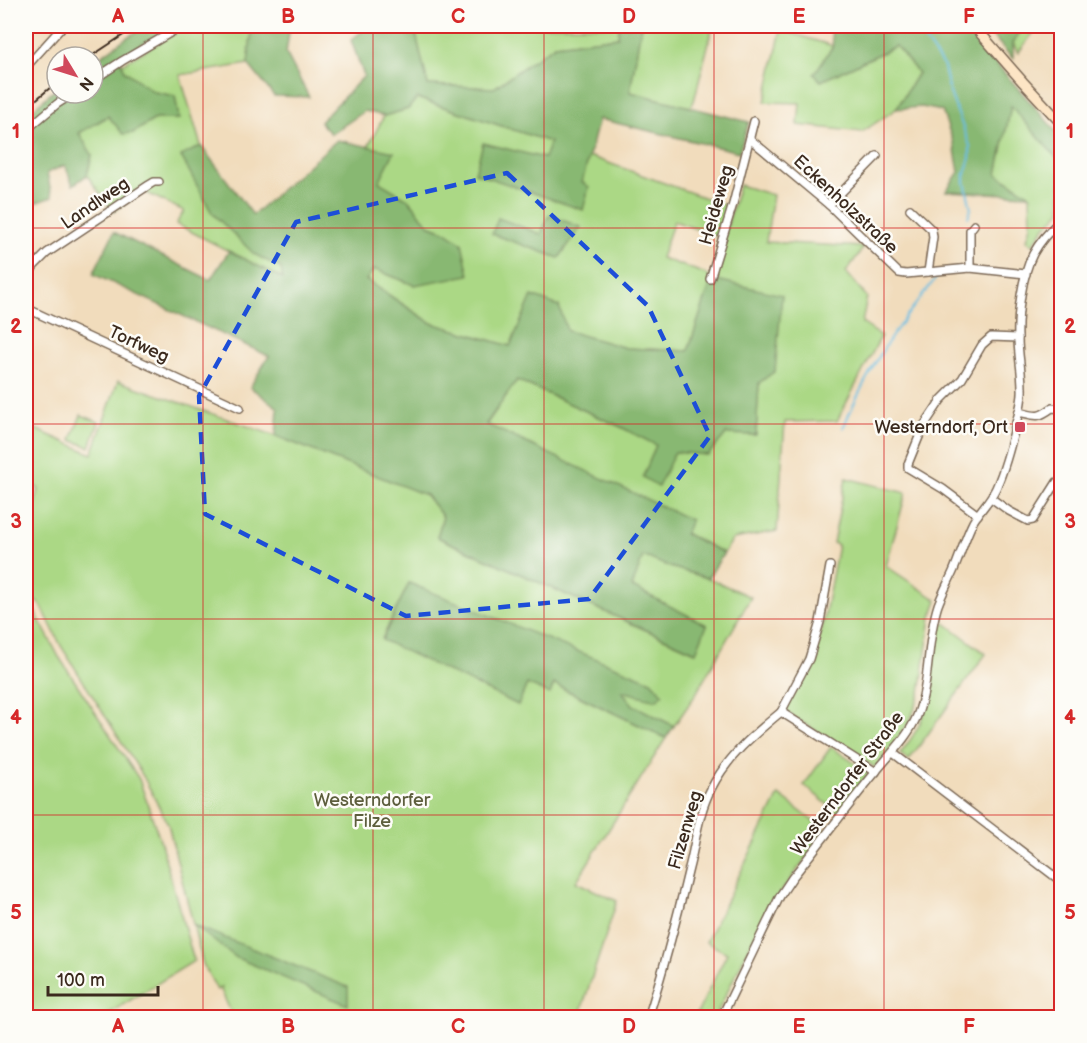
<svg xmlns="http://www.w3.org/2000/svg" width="1087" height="1043" font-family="'Balsamiq Sans',sans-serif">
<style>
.green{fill:#abd885;stroke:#738152;stroke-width:1.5}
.forest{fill:#88b872;stroke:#627148;stroke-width:1.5}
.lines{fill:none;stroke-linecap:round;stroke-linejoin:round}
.stream{stroke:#66bee3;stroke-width:2}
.street-casing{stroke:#7b6855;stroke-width:10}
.secondary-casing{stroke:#7b6855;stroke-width:12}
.street{stroke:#fff;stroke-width:7}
.secondary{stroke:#fde5c5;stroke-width:9}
.rail{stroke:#3b2a1e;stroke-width:2}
.marked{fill:none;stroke:#1d4ed8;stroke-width:4.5;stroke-dasharray:12 8;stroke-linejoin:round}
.grid{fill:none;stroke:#d62828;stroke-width:1.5;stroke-opacity:0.55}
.poi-dot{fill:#d1495b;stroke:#fdfcf7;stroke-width:2}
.labels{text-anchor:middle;stroke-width:5;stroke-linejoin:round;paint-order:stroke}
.street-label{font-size:18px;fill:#3b2a1e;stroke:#fdfcf7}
.poi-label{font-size:18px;fill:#3b2a1e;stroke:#fdfcf7;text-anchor:end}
.park-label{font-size:18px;fill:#5d5e3d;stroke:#fdfcf7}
.neatline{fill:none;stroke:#d62828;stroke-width:2}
.grid-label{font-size:20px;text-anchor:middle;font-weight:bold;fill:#d62828}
</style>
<rect width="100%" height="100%" fill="#fdfcf7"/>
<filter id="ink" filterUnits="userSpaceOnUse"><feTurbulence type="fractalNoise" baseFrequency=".0167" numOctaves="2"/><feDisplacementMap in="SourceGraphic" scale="12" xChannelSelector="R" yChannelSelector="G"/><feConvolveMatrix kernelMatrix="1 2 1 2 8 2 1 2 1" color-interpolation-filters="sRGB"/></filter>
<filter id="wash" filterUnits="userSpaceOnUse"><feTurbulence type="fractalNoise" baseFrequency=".008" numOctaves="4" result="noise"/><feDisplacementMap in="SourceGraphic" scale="24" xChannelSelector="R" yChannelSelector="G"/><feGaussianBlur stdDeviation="1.35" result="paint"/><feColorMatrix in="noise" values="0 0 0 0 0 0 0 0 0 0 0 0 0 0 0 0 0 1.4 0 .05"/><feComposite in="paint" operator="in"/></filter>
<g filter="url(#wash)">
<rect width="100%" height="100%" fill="#f1dcbc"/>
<g class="green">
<polygon points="187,26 204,26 206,27 209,26 252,26 248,64 180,75 201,146 181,157 254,254 281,268 283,279 176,224 184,211 143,191 113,212 87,175 92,155 79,133 109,116 133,133 155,119 179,119 175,96 154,92 125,71 122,64"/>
<polygon points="414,26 619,26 619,37 555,45 494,88 428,85"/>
<polygon points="641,26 713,26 694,101 691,107 630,92"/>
<polygon points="1024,26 1034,32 1018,53 1013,43"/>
<polygon points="781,30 833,46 815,74 821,81 896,46 918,73 896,109 862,132 798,125 800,103 765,102"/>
<polygon points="416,98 551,142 545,159 476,173 583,209 582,182 589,156 728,206 719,237 674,221 661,258 706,274 712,279 739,185 773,195 766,242 864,247 846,272 867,297 862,323 881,336 837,421 785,422 777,531 733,539 724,553 685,533 690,520 486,425 517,380 621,427 657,445 643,476 675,452 708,455 726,434 756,435 759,383 712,279 688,351 626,348 567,331 510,346 431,323 366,280 374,269 414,285 446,232 431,226 421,217 415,207 408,199 378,182 394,152 368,147 384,116 408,109"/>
<polygon points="1011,105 1061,163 1061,211 1045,227 1032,245 1027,240 1031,225 1030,195 997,174"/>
<polygon points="118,381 276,436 426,495 443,517 437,537 695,652 707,625 632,587 643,555 670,567 708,578 751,597 694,697 674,726 633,705 621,690 409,583 382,639 518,705 527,684 553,684 666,738 576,882 617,901 579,1017 233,1017 221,990 222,987 217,990 203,964 168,824 143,776 61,646 41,605 34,600 26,583 26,533 39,489 26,481 26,465 30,455 26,452 26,425 92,454"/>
<polygon points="81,415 99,422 90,447 71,440"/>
<polygon points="846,478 906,493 886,566 937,600 931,617 920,693 910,722 876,768 787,713 785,709 814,656 824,619 838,545 833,543"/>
<polygon points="26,595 59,657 139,779 160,840 194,961 103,1017 26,1017"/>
<path d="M945,623L986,654L909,760L900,754C906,746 913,737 918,727C934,697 931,659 939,627Z"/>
<polygon points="831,747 869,773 839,814 804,785"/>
<polygon points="779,795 826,831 767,911 715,1017 695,1018 727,953 706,942"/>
</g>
<g class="forest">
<polygon points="147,26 173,26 119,57 125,71 154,92 175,96 179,119 155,119 133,133 123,134 108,116 79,133 92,155 87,175 73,185 65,165 47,173 52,197 26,206 26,115 57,88 57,93 93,93 93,62 129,36"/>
<polygon points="252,26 290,26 286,53 309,97 274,96 248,64"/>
<polygon points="369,26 414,26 428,85 494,88 555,45 618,37 619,26 641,26 630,92 749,122 739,152 599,119 582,182 589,187 583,210 475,173 483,143 544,158 550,142 417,98 408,109 384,116 365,111 331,134 320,122 364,76 351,40"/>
<polygon points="830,26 963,26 1061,137 1061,163 1011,106 997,174 1030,195 946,191 959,172 954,144 942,111 922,107 896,109 918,73 896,46 821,81 814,74 833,46"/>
<polygon points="984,26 1024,26 1013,43 1013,59"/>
<polygon points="337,140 394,152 379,182 408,199 415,207 422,217 431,226 446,232 462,243 469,275 414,285 374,269 366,280 431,323 510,346 532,296 559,306 567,331 626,348 688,351 712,279 782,295 775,371 759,383 756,435 726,434 708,455 675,452 658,487 643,477 656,445 621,427 517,380 486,424 691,520 685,534 724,553 708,578 670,567 643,556 632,587 707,625 696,652 437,537 443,517 426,495 276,436 278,408 250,387 269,356 93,274 114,232 210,280 229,251 283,279 281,268 254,254 212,213 181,156 201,146 253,215"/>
<polygon points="549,215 581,227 559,258 492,234 498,218 541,234"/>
<polygon points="409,583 651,681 663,694 656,700 622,691 633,705 674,726 666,738 554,684 550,694 527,684 518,705 382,640"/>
<polygon points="193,925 348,987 348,1005 237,958"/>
</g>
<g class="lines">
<g class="stream">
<polyline points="915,26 944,67 949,90 970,146 970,158 965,173 965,182 971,209 968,217"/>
<path d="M843,428C859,391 878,354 902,322C914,306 927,290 939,274"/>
</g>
</g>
</g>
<g filter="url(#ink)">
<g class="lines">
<defs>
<g id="street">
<polyline points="26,67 63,26"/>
<polyline points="93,80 122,61 182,26"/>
<polyline points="26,130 57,104 74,93"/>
<polyline points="750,139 829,205 899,273 906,274 970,268 1026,274"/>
<polyline points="829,205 877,156"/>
<polyline points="910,209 932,230 933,237 928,272"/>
<polyline points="970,268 970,230 974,225"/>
<polyline points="26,279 34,266 47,253 149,185 154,182 159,182"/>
<polyline points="710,279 733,204 754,121"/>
<polyline points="26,308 240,408"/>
<path d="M1019,412C1036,416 1037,419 1052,408L1062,409"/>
<polyline points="991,498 1009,511 1028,521 1033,520 1057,482"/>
<polyline points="978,515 943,489 908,468 908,464 923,427 941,400 962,379 982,345 991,337 1018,338"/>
<polyline points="781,712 809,659 820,622 830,566"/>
<polyline points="893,753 1062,882"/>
<path d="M648,1018C664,968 677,918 689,868C696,842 698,813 711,789C727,757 753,735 781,712L876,772"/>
<path d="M721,1018L780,896L792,878C820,843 846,808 874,774C889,755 907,739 917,716C931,681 926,641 938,605C942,594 948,583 953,572C960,556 965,538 973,522C980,510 990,501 996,488C1005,468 1011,445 1016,423C1019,412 1023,400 1022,388C1022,371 1018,355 1018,338C1017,315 1022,275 1033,254C1040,241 1051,229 1062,219"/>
</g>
<polyline id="secondary" points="974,26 1023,82 1062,124"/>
</defs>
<use href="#street" class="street-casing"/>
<use href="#secondary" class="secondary-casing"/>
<use href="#street" class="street"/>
<use href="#secondary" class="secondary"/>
<g class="rail">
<polyline points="90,57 137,26"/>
<polyline points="26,108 57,82"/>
</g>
</g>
</g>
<path class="marked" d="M507,173L648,306L710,436L589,599L406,616L205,514L199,396L296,222Z"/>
<path class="grid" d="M203,26V1018M373,26V1018M544,26V1018M714,26V1018M884,26V1018M26,228H1062M26,424H1062M26,619H1062M26,815H1062"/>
<rect class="poi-dot" x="1014" y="421" width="12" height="12" rx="3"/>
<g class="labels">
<g class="street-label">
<text transform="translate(95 203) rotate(-34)" y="6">Landlweg</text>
<text transform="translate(846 204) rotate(43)" y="6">Eckenholzstraße</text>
<text transform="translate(716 205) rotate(-74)" y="6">Heideweg</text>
<text transform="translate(139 344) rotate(25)" y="6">Torfweg</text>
<text transform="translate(847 783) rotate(-53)" y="6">Westerndorfer Straße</text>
<text transform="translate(685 830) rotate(-74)" y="6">Filzenweg</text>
</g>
<g class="poi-label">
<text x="1008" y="433">Westerndorf, Ort</text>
</g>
<g class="park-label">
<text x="372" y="806">Westerndorfer<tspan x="372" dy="21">Filze</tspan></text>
</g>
</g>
<rect width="1087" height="1043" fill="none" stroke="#fdfcf7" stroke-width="66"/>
<g transform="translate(75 75) rotate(128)"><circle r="28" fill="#fdfcf7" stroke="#afa8a0" stroke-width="1.5"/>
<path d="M0-4.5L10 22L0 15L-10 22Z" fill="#d1495b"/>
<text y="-9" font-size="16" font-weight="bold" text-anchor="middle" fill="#3b2a1e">N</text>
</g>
<path d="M48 986v9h110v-9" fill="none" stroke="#3b2a1e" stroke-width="3"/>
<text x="57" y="986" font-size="18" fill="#3b2a1e" stroke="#fdfcf7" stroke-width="4.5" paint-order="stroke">100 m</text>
<rect x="33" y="33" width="1021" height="977" class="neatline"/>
<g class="grid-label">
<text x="118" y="23">A</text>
<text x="288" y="23">B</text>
<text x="458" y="23">C</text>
<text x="629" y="23">D</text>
<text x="799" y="23">E</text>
<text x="969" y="23">F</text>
<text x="16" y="138">1</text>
<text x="1070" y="138">1</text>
<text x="16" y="333">2</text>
<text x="1070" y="333">2</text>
<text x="16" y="528">3</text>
<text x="1070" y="528">3</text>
<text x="16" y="724">4</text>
<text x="1070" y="724">4</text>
<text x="16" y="919">5</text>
<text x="1070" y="919">5</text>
<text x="118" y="1033">A</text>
<text x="288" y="1033">B</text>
<text x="458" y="1033">C</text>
<text x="629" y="1033">D</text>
<text x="799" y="1033">E</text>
<text x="969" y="1033">F</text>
</g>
</svg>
